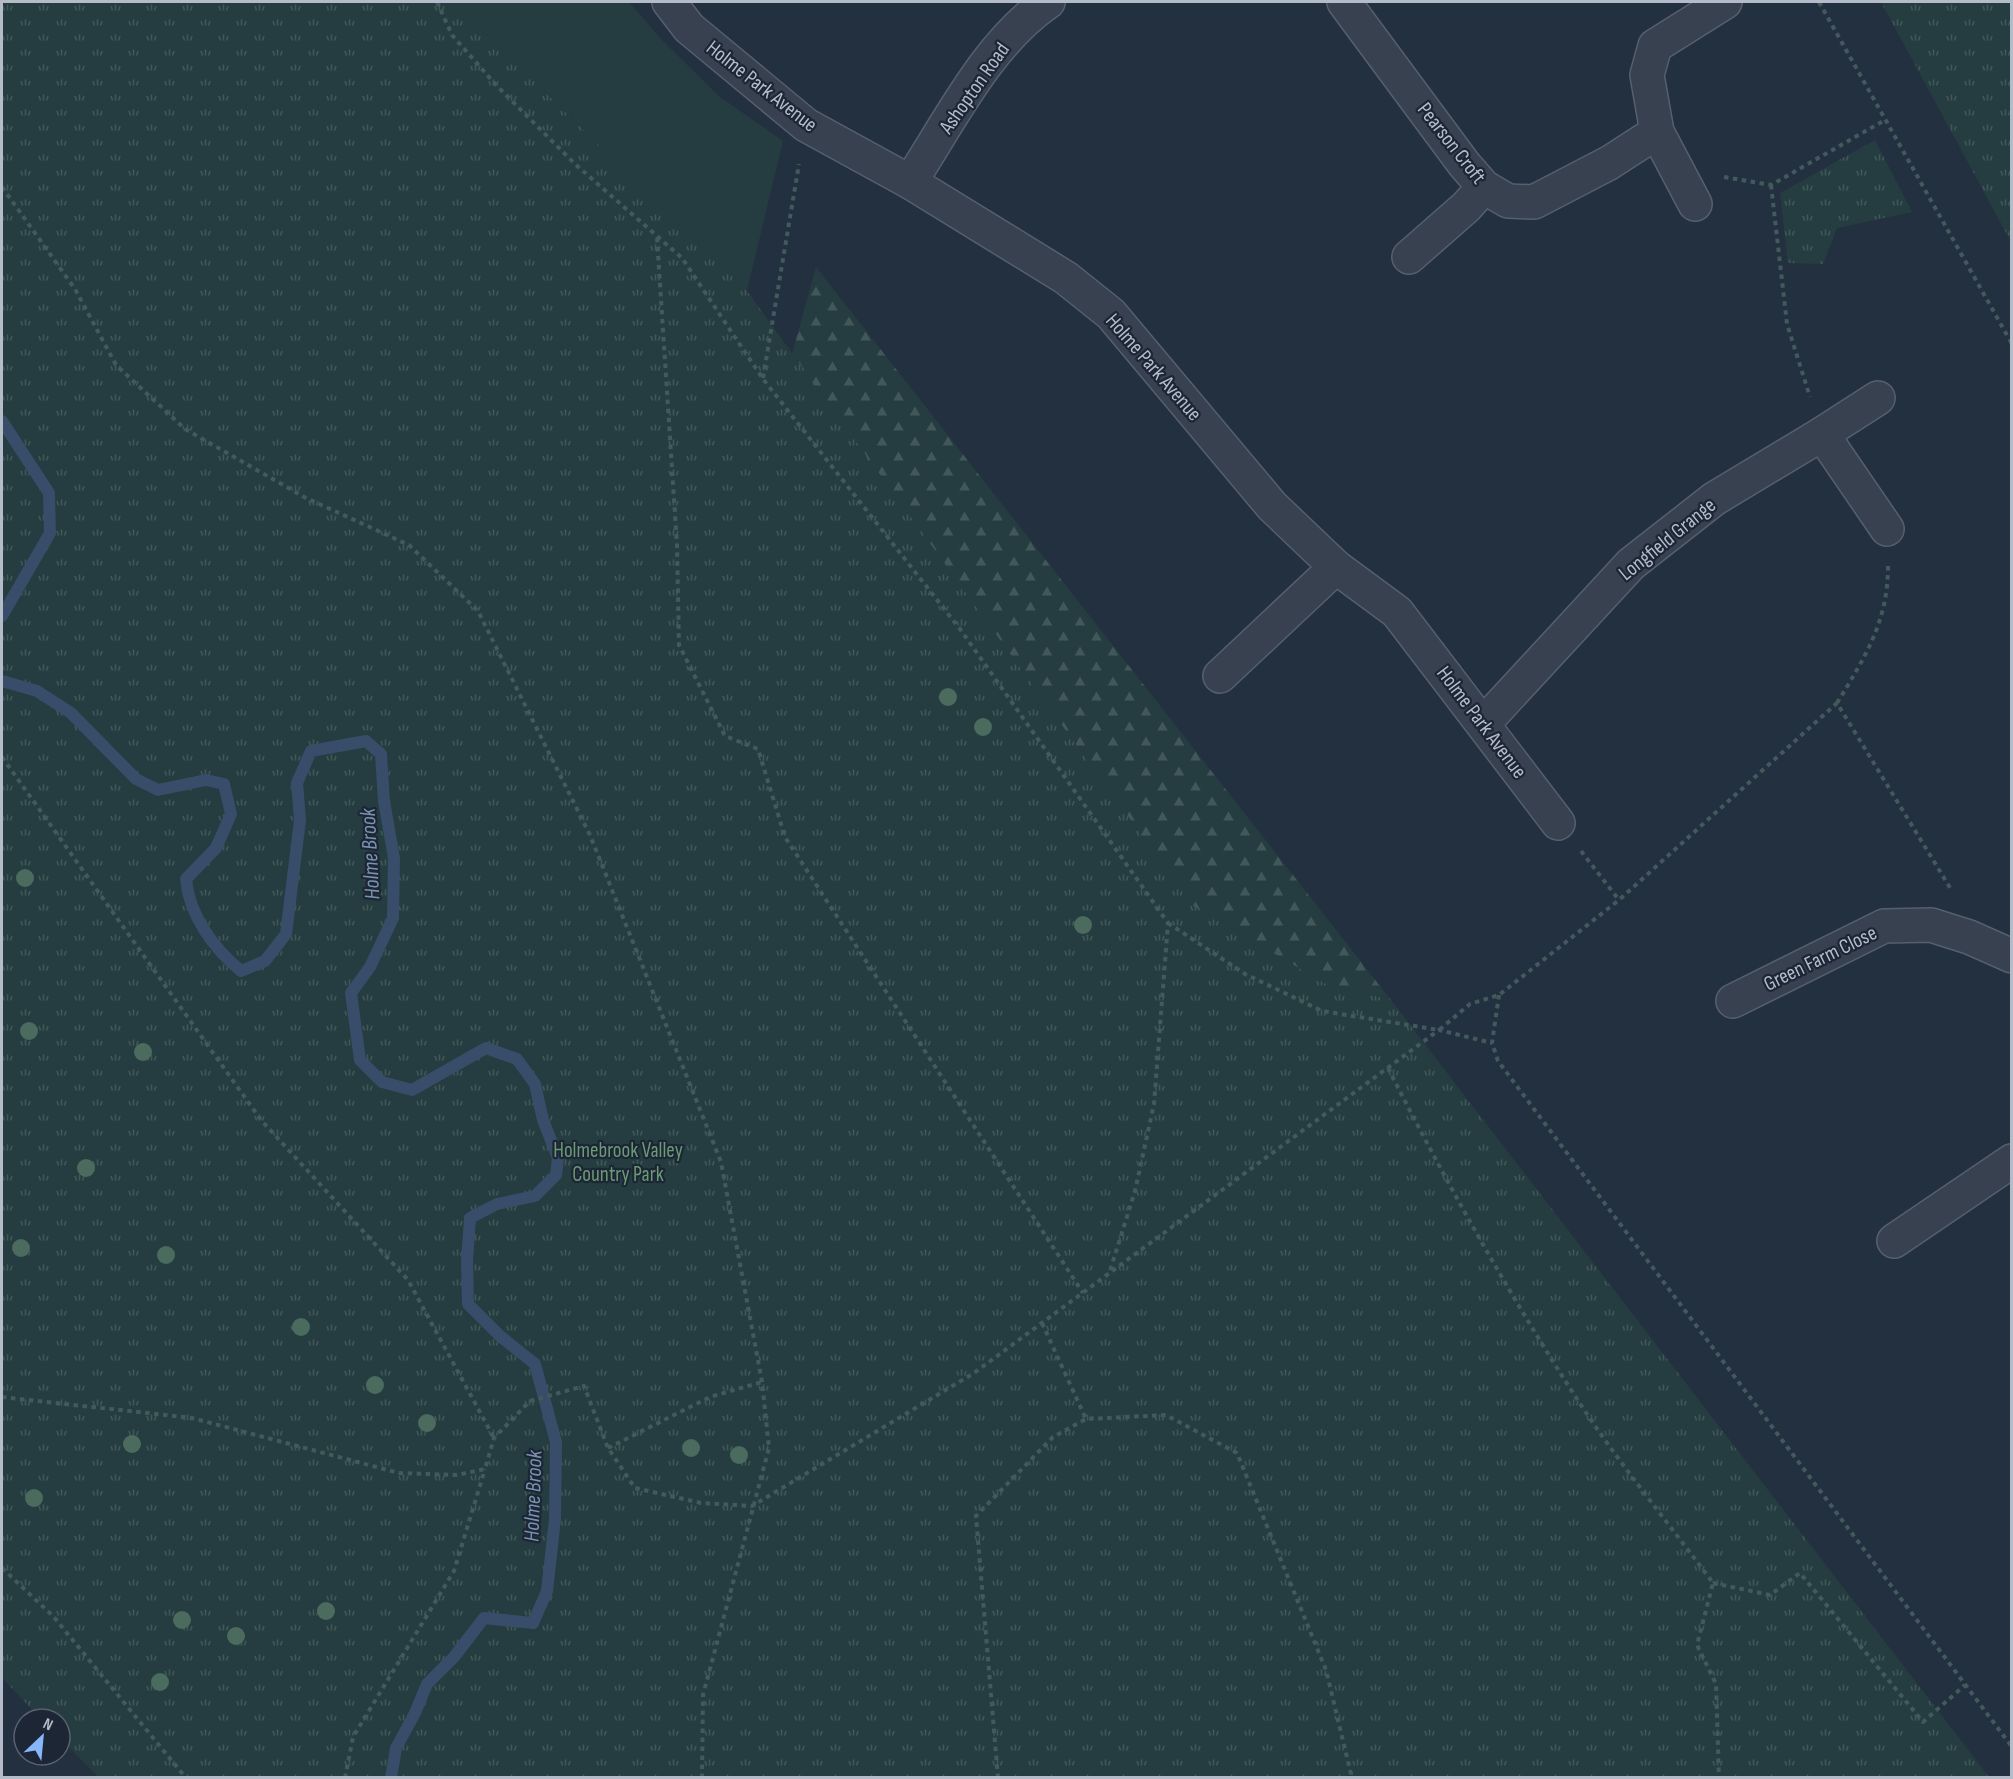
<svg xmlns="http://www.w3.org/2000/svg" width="2013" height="1779" font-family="'Sofia Sans Condensed',sans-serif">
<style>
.green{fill:#253d40}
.forest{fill:url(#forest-firs)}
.park{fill:url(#park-tufts)}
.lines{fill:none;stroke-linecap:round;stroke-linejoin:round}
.stream{stroke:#384d69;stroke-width:12}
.minor-casing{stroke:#565f6d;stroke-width:36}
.path{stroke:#435a5d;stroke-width:4;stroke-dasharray:4.5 4.5;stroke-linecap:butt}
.minor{stroke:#38414f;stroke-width:33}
.tree{fill:#4a6b5d}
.labels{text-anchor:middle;stroke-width:4.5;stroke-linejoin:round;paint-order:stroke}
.street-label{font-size:21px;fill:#b4bcca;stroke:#1d2634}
.park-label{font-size:21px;fill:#6a9b75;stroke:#1d2634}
.water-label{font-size:22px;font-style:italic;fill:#7b93b2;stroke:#1d2634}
</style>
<defs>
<pattern id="forest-firs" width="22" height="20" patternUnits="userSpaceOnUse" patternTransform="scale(1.5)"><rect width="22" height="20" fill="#253d40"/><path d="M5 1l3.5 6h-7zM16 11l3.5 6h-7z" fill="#42575a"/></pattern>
<pattern id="park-tufts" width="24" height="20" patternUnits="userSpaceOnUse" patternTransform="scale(1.5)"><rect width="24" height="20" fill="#253d40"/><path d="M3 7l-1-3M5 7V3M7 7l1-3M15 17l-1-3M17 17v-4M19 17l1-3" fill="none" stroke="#42575a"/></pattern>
</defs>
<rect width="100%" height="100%" fill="#23303f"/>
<polygon class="green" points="468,2 629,2 663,41 719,96 783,141 747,291 476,24"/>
<polygon class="forest" points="816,267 1391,1000 1324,983 1193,906 792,354"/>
<g class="park">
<polygon points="2,2 468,2 476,24 747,291 1193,906 1324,983 1391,1000 1989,1777 98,1777 60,1738 60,1719 41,1719 2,1678"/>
<polygon points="1881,2 2011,2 2011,242"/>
<polygon points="1875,140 1912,212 1837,228 1823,264 1788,263 1780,193"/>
</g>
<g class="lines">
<g class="stream">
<polyline points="2,421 49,493 50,533 2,616"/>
<path d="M2,681L37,691L71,713L136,779L158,790L206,780L224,784L231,814L216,848L186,879C189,915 214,949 241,971L265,961L286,934L300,820L297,783L311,751L366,741L381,754L384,801L394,858L393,918L370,967L351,993L360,1060L382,1082L412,1090L486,1048L517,1059L535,1084L543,1120L558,1158L556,1175L535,1196L497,1204L470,1218L467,1261L468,1304L500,1336L535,1364L556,1442L555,1519L547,1591L533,1623L484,1618L454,1657L427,1684L415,1713L396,1748L391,1778"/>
</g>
<defs>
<g id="minor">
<polyline points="669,2 689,28 806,125 910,182 1066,278 1111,314 1272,506 1336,567 1397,612 1558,823"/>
<polyline points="1344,2 1464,164 1484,187 1508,201 1534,202 1609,163 1657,132"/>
<path d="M910,182C950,121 987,44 1048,2"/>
<polyline points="1695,204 1657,132 1647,75 1655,46 1725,2"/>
<polyline points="1409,257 1466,207 1484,187"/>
<polyline points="1822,434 1878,398"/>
<polyline points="1220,676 1336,567"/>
<polyline points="1484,723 1631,564 1714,499 1822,434 1887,529"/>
<polyline points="1733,1001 1884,926 1931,925 1969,937 2012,956"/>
<polyline points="1894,1241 2012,1161"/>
</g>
</defs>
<use href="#minor" class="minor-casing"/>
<g class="path">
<polyline points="437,2 452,35 496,85 575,164 682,258 763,379 960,629 1168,923 1154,1104 1135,1191 1109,1274"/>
<polyline points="1819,2 2012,344"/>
<polyline points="1724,177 1771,185 1885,120"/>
<polyline points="1771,185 1787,324 1810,397"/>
<polyline points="2,187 75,289 116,365 185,429 306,498 409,545 478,611 590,835 721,1162 762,1382 769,1448 703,1695 702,1778"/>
<polyline points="657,238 677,545 679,645 725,736 758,749 785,837 1083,1293"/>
<polyline points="763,378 799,164"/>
<path d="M1837,703C1865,657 1888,622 1888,566"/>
<polyline points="2,757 261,1120 408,1280 494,1438"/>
<polyline points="1581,851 1619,900"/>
<polyline points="1168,923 1245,974 1322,1011 1439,1030 1470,1004 1499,995 1619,900 1837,703 1952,891"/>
<polyline points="1499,995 1492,1043 1498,1061 2012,1747"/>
<path d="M1388,1068C1445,1180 1507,1291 1575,1396C1617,1461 1667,1521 1713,1583L1697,1645L1716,1684L1719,1778"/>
<polyline points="1042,1323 1086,1419"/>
<polyline points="2,1397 192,1418 399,1473 457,1475 485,1469 494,1438 530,1401 584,1386 608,1448 635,1488 701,1503 752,1506 974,1373 1439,1030 1492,1043"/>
<polyline points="608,1448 710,1397 762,1382"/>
<polyline points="2,1568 53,1616 186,1778"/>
<polyline points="1713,1583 1770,1595 1800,1573 1923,1722 1965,1685"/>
<polyline points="345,1778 353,1737 454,1571 485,1469"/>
<polyline points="998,1778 976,1516 1053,1437 1086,1419 1166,1415 1237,1453 1326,1670 1351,1774 1350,1778"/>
</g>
<use href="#minor" class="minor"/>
</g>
<g class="tree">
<circle cx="948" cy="697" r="9"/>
<circle cx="983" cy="727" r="9"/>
<circle cx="25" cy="878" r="9"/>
<circle cx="1083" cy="925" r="9"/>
<circle cx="29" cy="1031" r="9"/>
<circle cx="143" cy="1052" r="9"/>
<circle cx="86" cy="1168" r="9"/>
<circle cx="21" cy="1248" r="9"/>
<circle cx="166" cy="1255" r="9"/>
<circle cx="301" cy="1327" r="9"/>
<circle cx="375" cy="1385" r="9"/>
<circle cx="427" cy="1423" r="9"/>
<circle cx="132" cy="1444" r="9"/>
<circle cx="691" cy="1448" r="9"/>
<circle cx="739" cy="1455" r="9"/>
<circle cx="34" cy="1498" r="9"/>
<circle cx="326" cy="1611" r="9"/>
<circle cx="182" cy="1620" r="9"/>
<circle cx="236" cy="1636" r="9"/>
<circle cx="160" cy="1682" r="9"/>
</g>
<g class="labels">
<g class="street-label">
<text transform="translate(762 86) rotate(38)" y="7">Holme Park Avenue</text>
<text transform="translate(974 88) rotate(-55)" y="7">Ashopton Road</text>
<text transform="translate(1452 143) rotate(52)" y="7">Pearson Croft</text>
<text transform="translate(1154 367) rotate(49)" y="7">Holme Park Avenue</text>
<text transform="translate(1667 539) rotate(-39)" y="7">Longfield Grange</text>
<text transform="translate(1482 722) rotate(53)" y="7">Holme Park Avenue</text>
<text transform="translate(1820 958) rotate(-26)" y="7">Green Farm Close</text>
</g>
<g class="park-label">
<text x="618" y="1157">Holmebrook Valley<tspan x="618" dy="24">Country Park</tspan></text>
</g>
<g class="water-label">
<text transform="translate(369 854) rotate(-93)" y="8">Holme Brook</text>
<text transform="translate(532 1496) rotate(-88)" y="8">Holme Brook</text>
</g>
</g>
<rect width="2013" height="1779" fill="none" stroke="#b4bcca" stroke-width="6"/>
<g transform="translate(42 1737) rotate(26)"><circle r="28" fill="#1d2634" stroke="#596270" stroke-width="1.5"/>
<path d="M0-4.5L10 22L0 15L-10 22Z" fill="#87b6fb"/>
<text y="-9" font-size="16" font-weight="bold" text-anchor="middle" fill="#b4bcca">N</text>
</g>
</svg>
